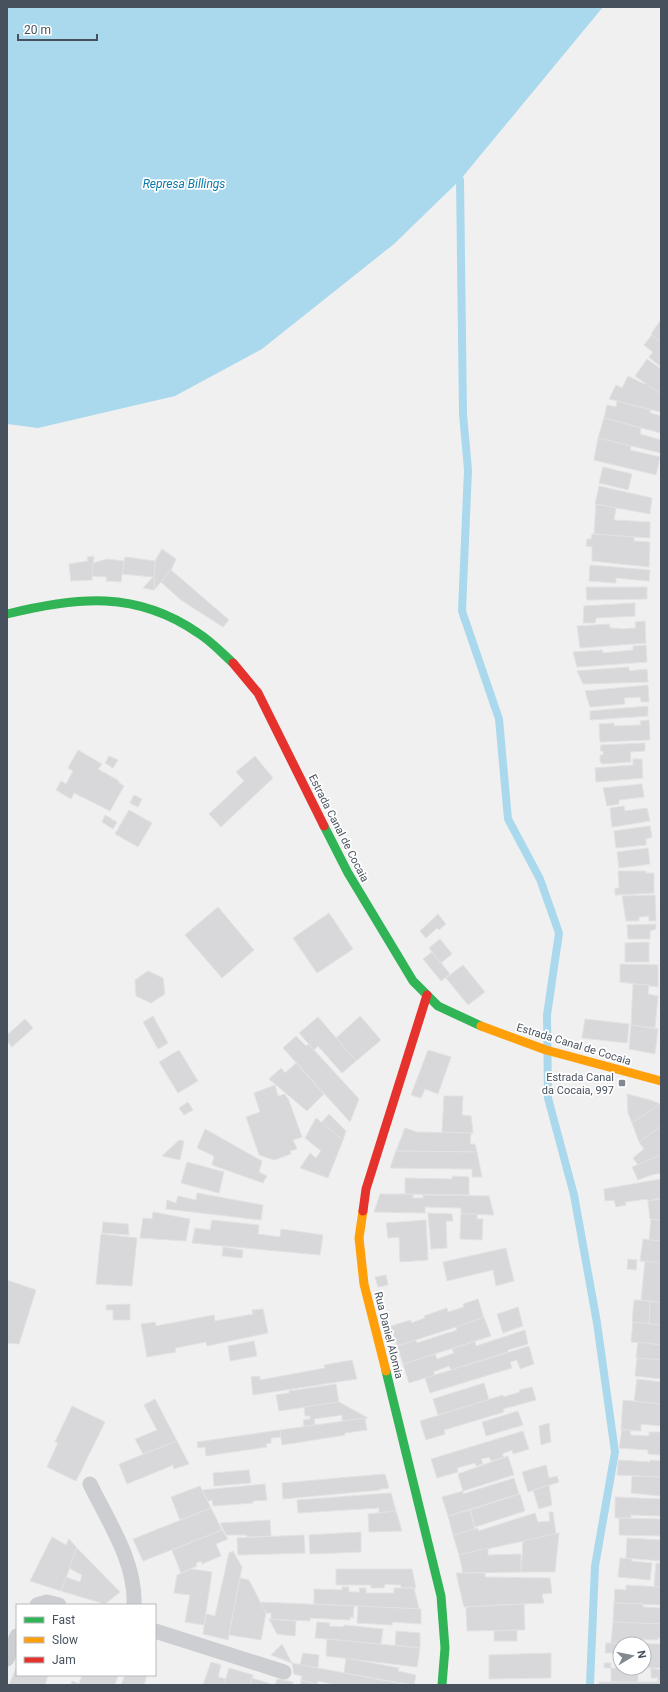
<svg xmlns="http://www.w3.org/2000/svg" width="668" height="1692" font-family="Roboto,sans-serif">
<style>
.water{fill:#aad9ed}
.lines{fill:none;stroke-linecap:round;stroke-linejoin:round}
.stream{stroke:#aad9ed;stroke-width:8}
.building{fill:#d8d8db;stroke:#e2e2e3}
.lane{stroke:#ccced1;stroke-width:15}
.fast{stroke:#30b455;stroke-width:9}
.slow{stroke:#ff9f0a;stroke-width:9}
.jam{stroke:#e5322d;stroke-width:9}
.poi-dot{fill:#828990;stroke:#fff;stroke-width:1.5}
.labels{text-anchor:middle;stroke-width:3.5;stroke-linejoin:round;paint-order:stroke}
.street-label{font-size:11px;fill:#47515d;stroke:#fff}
.poi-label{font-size:11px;fill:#47515d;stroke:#fff;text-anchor:end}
.water-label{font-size:12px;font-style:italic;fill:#0c7aab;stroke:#fff}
</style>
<rect width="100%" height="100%" fill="#f1f0f0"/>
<polygon class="water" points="7,7 603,7 460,180 394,244 262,349 175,396 38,428 7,424"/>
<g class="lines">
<polyline class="stream" points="460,180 463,414 468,470 462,611 499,719 508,819 540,879 559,933 547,1015 548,1098 574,1195 597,1323 615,1452 595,1566 590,1685"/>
</g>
<g class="building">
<polygon points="660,321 661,322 661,342 651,334"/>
<polygon points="652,335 661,342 661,367 649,357 653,352 644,345"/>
<polygon points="647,359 661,369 661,394 635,376"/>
<polygon points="628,376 644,384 644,382 661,394 661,412 609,399 616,385 622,388"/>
<polygon points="617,401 651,410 650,413 661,416 661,433 604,418 607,405 616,407"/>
<polygon points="604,418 641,428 640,434 661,440 661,453 598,438"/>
<polygon points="598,438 631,446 630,450 660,457 656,475 594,460"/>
<polygon points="603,467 632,474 628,490 599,483"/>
<polygon points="599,486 652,498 650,514 595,504"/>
<polygon points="596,504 616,508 614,520 650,522 650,538 594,534"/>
<polygon points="592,534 634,537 634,541 650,542 649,567 592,561 592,547 586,546 587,539 591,539"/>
<polygon points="162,549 176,559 171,570 154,590 155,561"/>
<polygon points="94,556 92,580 71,581 69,564 88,561 87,557"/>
<polygon points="125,557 155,561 154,590 143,588 153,577 122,574"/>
<polygon points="107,559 124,561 121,582 106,581 107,577 92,576 93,563"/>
<polygon points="590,565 650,570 649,581 616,578 616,583 589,581"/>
<polygon points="171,570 229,620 223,627 181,600 161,582"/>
<polygon points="586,587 647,587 647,599 587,600"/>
<polygon points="635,603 635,616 596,618 595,623 583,623 584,606"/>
<polygon points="645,621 646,643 580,648 577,626 609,624 610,628 623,629 636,628 635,622"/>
<polygon points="646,645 647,662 577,667 573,652 602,650 603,653 633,650 633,646"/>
<polygon points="629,667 629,671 647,669 648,682 583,684 577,671"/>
<polygon points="648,685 649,702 641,702 640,697 624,698 625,704 590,707 585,691"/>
<polygon points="648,706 648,716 590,720 590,711"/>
<polygon points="649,720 650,740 600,742 599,724 614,723 614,726 641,725 640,721"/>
<polygon points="645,743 645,751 630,752 631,762 603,764 600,762 600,755 603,755 603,751 600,751 601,745"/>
<polygon points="78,750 102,764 98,769 119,781 118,782 124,786 110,811 74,793 71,799 56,790 61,781 66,784 73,771 68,768"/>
<polygon points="109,756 118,760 113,768 105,763"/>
<polygon points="255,756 273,778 221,827 209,814 244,781 236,772"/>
<polygon points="633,759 642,759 643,778 596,782 595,768 633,765"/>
<polygon points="642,784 644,797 619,800 619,804 607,806 603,788"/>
<polygon points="134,795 142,799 138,807 130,803"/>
<polygon points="624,806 625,811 647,808 650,821 612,827 610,808"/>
<polygon points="129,810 152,823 138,847 115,834"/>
<polygon points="105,815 117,822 113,829 102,822"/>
<polygon points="650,826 652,837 646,839 646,845 616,848 614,831"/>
<polygon points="648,848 650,864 619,868 617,852"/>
<polygon points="618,871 646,871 645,873 654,873 654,893 615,895 615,888 619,888"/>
<polygon points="655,895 656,921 649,921 649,916 639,917 639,921 626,921 622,896"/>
<polygon points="218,907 254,950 222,978 185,935"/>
<polygon points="329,913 353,949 317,973 293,938"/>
<polygon points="438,914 446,924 439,930 437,928 426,938 420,931"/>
<polygon points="656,924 656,929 650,931 650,939 628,939 627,925"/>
<polygon points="440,939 452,954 441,963 429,948"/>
<polygon points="649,942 649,962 625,962 625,943"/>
<polygon points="432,952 450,974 441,981 423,959"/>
<polygon points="620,964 658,965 658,987 620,982"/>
<polygon points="463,965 485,992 468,1005 446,978"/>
<polygon points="148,971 163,978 165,994 151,1003 136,996 135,980"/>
<polygon points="633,984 649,985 648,994 658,996 655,1028 631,1025"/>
<polygon points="153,1016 168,1043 158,1049 143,1022"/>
<polygon points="360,1016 381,1040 356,1061 336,1038"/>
<polygon points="318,1017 356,1061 342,1073 318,1046 314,1050 299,1033"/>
<polygon points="25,1019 33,1028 12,1047 7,1041 7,1035"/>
<polygon points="585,1019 629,1024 627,1043 582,1038"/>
<polygon points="631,1025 658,1029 655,1054 629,1049"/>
<polygon points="296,1036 306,1046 308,1044 314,1050 359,1099 350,1122 283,1048"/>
<polygon points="179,1050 198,1081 178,1093 159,1062"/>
<polygon points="428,1050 451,1057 438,1094 425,1089 421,1098 411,1095"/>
<polygon points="296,1063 324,1094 307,1111 269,1079 281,1068 285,1073"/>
<polygon points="275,1085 278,1096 285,1094 287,1098 288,1098 302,1137 293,1140 297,1149 290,1151 291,1154 274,1160 259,1155 246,1117 260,1112 254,1093"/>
<polygon points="627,1094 650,1100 660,1104 632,1123 628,1113"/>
<polygon points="444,1096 463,1096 462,1115 471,1116 473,1133 442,1132"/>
<polygon points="188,1102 193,1110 184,1115 179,1108"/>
<polygon points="660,1104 661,1126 639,1142 632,1123"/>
<polygon points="329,1114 346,1131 343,1140 321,1123"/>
<polygon points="316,1118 343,1140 328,1178 300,1168 310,1153 316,1158 321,1151 305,1138"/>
<polygon points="661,1126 661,1155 638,1165 633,1158 644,1149 639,1142"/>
<polygon points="405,1128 417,1132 471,1133 470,1144 475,1144 477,1152 396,1151"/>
<polygon points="205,1129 262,1161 259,1172 267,1176 263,1183 212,1165 214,1156 197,1148"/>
<polygon points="179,1140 184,1141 180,1160 162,1156"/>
<polygon points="396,1151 477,1152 482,1177 472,1177 472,1169 390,1168"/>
<polygon points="661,1155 661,1173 651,1175 638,1180 632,1167"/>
<polygon points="187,1162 224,1172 219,1193 181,1183"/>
<polygon points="452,1176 469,1177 469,1195 405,1194 405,1178 452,1179"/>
<polygon points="661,1179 661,1198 648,1201 647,1199 625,1202 626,1205 616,1207 614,1200 605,1201 604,1189"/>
<polygon points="197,1193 263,1205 261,1220 166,1209 167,1200 176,1203 178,1196 196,1200"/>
<polygon points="380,1194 413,1194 413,1198 423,1198 423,1195 489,1196 494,1215 461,1214 461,1208 425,1207 425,1213 374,1212"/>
<polygon points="661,1199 661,1220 650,1219 648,1201"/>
<polygon points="153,1212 190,1219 186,1241 140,1238 143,1218 152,1219"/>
<polygon points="428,1213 452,1214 453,1221 446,1221 447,1248 431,1249"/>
<polygon points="461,1214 477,1214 477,1219 483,1219 482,1240 460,1239"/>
<polygon points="651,1219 661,1220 661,1241 649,1240"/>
<polygon points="212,1220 259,1225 258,1234 280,1237 281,1229 323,1235 320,1255 192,1243 195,1228 210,1230"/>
<polygon points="426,1220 428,1260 400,1262 399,1237 388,1238 386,1223"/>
<polygon points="103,1222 128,1224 129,1235 102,1233"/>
<polygon points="101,1234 137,1238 132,1286 96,1284"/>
<polygon points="643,1239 661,1241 661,1263 640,1261"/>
<polygon points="223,1247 243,1250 242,1258 222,1256"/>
<polygon points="506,1248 514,1281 496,1286 493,1270 447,1281 443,1262"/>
<polygon points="628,1259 637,1260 636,1270 627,1269"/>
<polygon points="645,1261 661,1263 661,1303 641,1300"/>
<polygon points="386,1275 388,1285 378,1287 375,1277"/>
<polygon points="7,1280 36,1290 19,1344 7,1343"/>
<polygon points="478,1299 484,1318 397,1346 391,1326 411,1320 411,1323 425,1318 424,1316 447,1308 448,1312 464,1307 463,1304"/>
<polygon points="634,1300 650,1301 649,1324 632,1322"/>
<polygon points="650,1301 661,1303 661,1325 649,1324"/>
<polygon points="130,1304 130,1320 113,1320 113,1310 106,1310 106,1305"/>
<polygon points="518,1307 523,1326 503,1333 497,1314"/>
<polygon points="263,1309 268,1333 207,1346 206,1342 175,1348 176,1352 147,1357 141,1324 155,1322 156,1326 214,1315 215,1321 253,1314 252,1310"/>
<polygon points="484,1317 491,1336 403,1364 397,1346 416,1340 417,1343 457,1330 456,1327"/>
<polygon points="633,1322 661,1325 661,1345 631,1342"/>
<polygon points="525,1330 528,1344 508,1350 508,1352 451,1370 449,1366 433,1372 435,1375 409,1383 403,1364 435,1354 437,1359 454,1353 452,1349 475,1341 476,1346"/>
<polygon points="254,1341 257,1356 230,1361 228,1346"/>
<polygon points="638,1342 661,1345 661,1360 636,1358"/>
<polygon points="529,1346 534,1364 520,1369 517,1360 510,1362 512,1368 430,1393 425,1378"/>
<polygon points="637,1358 661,1360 661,1379 635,1376"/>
<polygon points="352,1360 357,1379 253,1395 251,1377 260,1376 260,1380 325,1368 324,1365"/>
<polygon points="637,1379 661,1382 661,1404 634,1401"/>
<polygon points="484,1383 489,1400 438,1415 433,1399"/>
<polygon points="336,1384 339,1402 279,1411 276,1395 289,1393 289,1391"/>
<polygon points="532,1387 536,1400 503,1409 504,1412 444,1430 445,1434 426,1440 420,1421 503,1395 503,1397 520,1392 519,1390"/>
<polygon points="155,1399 177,1441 143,1454 135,1439 157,1430 144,1405"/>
<polygon points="623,1400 661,1404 661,1426 641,1424 641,1431 621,1430"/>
<polygon points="339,1402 368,1418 342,1421 342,1415 314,1419 315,1425 304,1426 303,1420 310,1419 310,1416 305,1416 304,1407"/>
<polygon points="72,1406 105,1422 76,1481 47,1467 58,1443 55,1442"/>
<polygon points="518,1411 523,1425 486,1436 482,1422"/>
<polygon points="365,1418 367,1430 345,1433 345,1435 282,1445 280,1430"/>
<polygon points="549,1423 551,1442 541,1445 539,1426"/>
<polygon points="280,1430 281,1437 271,1438 271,1443 266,1444 267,1447 206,1456 205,1447 198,1448 197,1442"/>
<polygon points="622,1430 631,1430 630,1435 649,1436 649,1432 661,1432 661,1455 648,1454 648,1450 619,1448"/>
<polygon points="523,1431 529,1449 513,1454 512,1450 502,1454 504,1457 491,1461 489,1457 481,1459 483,1464 476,1466 475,1463 457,1468 458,1472 437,1478 431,1459"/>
<polygon points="177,1441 189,1464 174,1469 173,1465 127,1484 119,1464"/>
<polygon points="508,1456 514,1475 463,1491 458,1474"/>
<polygon points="618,1460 650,1462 650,1460 661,1461 661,1477 617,1475"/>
<polygon points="546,1465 549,1478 557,1476 559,1482 528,1492 522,1472"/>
<polygon points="249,1470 251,1483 214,1486 213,1473"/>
<polygon points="385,1474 389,1488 380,1489 380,1490 283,1499 282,1483"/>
<polygon points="632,1476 661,1477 661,1496 631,1493"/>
<polygon points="514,1478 519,1494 448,1516 442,1497 463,1491 463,1494"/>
<polygon points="265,1484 267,1500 253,1501 253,1503 213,1506 212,1500 208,1501 202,1490"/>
<polygon points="549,1485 552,1505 539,1509 533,1490"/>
<polygon points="200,1486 211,1508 180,1520 171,1497"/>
<polygon points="391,1493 396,1511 379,1513 379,1508 298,1513 297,1500"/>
<polygon points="520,1494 525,1511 475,1527 470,1510"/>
<polygon points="615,1497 661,1499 661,1516 631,1515 631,1518 615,1518"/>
<polygon points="211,1508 222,1530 143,1561 133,1539"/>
<polygon points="470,1510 475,1529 453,1535 448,1516"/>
<polygon points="396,1511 402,1531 369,1532 368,1514"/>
<polygon points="549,1512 553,1512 556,1534 459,1555 453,1535 475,1529 478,1528 478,1531 535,1513 538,1522 550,1521"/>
<polygon points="619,1518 661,1519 661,1536 619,1535"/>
<polygon points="270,1520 271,1536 247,1537 247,1535 226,1535 220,1523"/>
<polygon points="222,1530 228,1539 216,1544 221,1556 202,1564 201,1561 196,1563 197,1566 181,1573 172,1550"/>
<polygon points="361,1532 361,1552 310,1554 309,1535"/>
<polygon points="559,1533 555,1572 521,1572 523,1541"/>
<polygon points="304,1535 305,1553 238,1555 237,1538"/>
<polygon points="52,1537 66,1545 69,1539 77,1548 61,1591 30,1581"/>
<polygon points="627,1538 661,1540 661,1561 626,1558"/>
<polygon points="77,1548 120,1592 105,1604 61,1591 66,1577 80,1582 82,1575 69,1568"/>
<polygon points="488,1548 488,1555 521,1554 521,1572 463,1573 459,1555"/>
<polygon points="233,1551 242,1567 228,1640 203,1634 206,1614 215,1616 229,1553"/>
<polygon points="620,1558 632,1559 631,1561 652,1563 650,1580 618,1577"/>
<polygon points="656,1563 661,1563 661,1587 654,1587"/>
<polygon points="191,1569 212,1572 204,1625 185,1622 190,1595 174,1593 177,1575"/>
<polygon points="336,1569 412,1569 416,1588 401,1588 401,1585 385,1584 384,1588 371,1588 371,1585 336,1585"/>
<polygon points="456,1573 485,1573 485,1577 550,1578 552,1593 542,1594 544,1603 464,1607"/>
<polygon points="240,1578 249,1580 266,1613 261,1640 229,1635"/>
<polygon points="626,1585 661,1587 661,1605 614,1603 615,1589 626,1590"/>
<polygon points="342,1587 349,1587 349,1592 360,1592 359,1588 366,1588 366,1593 394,1593 394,1588 414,1588 419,1609 314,1604 314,1589 342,1590"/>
<polygon points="260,1602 354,1606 353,1618 350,1617 350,1620 310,1618 310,1621 271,1619 271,1613 266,1613"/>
<polygon points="614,1603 643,1604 643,1607 661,1608 661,1605 661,1624 613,1622"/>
<polygon points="524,1604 525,1630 467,1631 466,1607"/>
<polygon points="358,1606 421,1609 421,1624 393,1622 392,1625 357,1623"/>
<polygon points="269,1619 296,1621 295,1636 277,1634"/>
<polygon points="317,1622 330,1623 329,1626 343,1627 344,1625 383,1629 381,1644 315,1638"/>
<polygon points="613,1622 661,1624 661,1638 658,1638 658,1640 625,1639 624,1643 611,1643"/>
<polygon points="517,1630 517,1641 494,1641 494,1631"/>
<polygon points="396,1631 420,1633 420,1648 395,1645"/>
<polygon points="327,1639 420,1648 417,1667 326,1656"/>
<polygon points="606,1643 661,1644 661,1668 644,1668 644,1644 620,1644 620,1653 605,1653"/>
<polygon points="282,1644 292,1663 271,1655"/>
<polygon points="303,1653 319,1655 318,1668 300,1665"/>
<polygon points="551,1653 551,1678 489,1679 489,1655"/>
<polygon points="346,1658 399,1668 398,1671 416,1675 414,1685 344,1673"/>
<polygon points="211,1662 221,1665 218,1677 226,1679 224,1685 203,1685"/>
<polygon points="292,1663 318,1668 408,1685 337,1685 318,1681 317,1684 301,1680 302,1676 294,1674"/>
<rect x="604" y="1663" width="7" height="5"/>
<polygon points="17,1666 17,1675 48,1675 45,1685 9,1685"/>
<polygon points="229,1668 253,1675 250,1685 224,1685"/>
<rect x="611" y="1668" width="27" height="14"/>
<polygon points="651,1668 661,1670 661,1682 657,1682 658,1678 651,1678"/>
<polygon points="82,1675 118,1675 115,1685 71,1685 72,1681 79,1684"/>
<polygon points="125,1675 147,1675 144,1685 121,1685"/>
<polygon points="252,1678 274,1685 250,1685"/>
<polygon points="277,1679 293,1682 292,1685 275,1685"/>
<polygon points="301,1680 321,1685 301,1685"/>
<rect x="599" y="1682" width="62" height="3"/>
</g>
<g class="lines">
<g class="lane">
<path d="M90,1484C108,1521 136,1562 134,1605"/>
<polyline points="37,1605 47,1602 59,1605"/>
<polyline points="155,1631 284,1672"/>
<polyline points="7,1659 17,1636"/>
</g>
<g class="fast">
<path d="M7,614C77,597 136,590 198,633C211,641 222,653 233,663"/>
<polyline points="324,826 348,873 413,981 438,1006 481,1026"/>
<polyline points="386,1371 441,1596 445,1648 442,1685"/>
</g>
<g class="slow">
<polyline points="481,1026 546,1050 661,1081"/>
<polyline points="363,1211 359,1238 364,1284 386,1371"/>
</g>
<g class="jam">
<polyline points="233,663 258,693 324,826"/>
<polyline points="363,1211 366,1189 427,995"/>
</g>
</g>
<rect class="poi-dot" x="618" y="1079" width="8" height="8" rx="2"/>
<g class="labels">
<g class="street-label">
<text transform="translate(339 828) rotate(63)" y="4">Estrada Canal de Cocaia</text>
<text transform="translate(574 1044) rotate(17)" y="4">Estrada Canal de Cocaia</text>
<text transform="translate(389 1335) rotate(76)" y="4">Rua Daniel Alomia</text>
</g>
<g class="poi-label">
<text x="614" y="1081">Estrada Canal<tspan x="614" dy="13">da Cocaia, 997</tspan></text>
</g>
<g class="water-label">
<text x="184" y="188">Represa Billings</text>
</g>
</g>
<rect width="668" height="1692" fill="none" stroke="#47515d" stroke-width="16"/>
<rect x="16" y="1604" width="140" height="72" fill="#ffffff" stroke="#b5b9be"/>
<rect x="24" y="1617" width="20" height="6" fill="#30b455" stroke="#b5b9be"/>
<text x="52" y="1624" font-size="12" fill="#47515d">Fast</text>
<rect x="24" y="1637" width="20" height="6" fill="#ff9f0a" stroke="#b5b9be"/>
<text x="52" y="1644" font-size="12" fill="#47515d">Slow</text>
<rect x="24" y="1657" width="20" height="6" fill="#e5322d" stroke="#b5b9be"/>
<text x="52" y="1664" font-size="12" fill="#47515d">Jam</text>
<g transform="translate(632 1656) rotate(80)"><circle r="19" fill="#ffffff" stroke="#b5b9be"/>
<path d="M0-3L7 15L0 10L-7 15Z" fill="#828990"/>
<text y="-6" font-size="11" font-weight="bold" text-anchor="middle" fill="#47515d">N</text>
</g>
<path d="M18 34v6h79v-6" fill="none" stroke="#47515d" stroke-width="2"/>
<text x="24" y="34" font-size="12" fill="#47515d" stroke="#ffffff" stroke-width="3" paint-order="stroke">20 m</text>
</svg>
